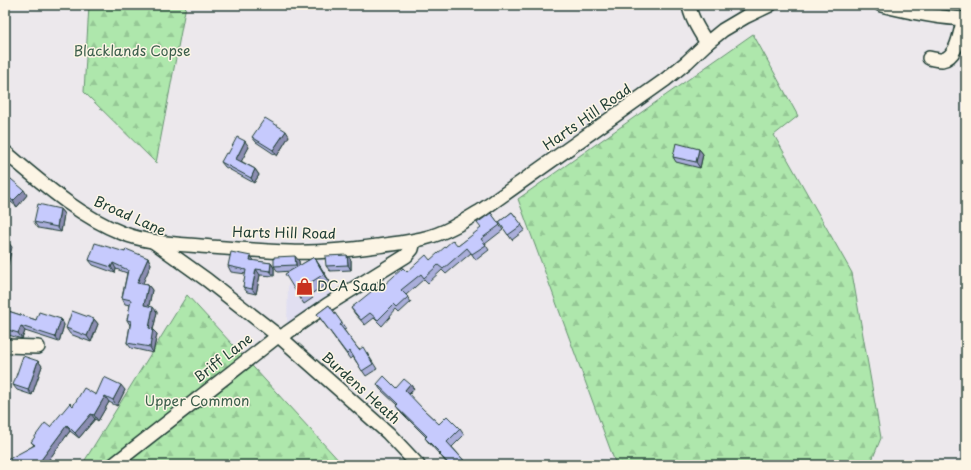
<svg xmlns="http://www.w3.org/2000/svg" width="971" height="470" font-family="'Playpen Sans',sans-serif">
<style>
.built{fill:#e1dff1}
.forest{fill:url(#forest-firs);stroke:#669270}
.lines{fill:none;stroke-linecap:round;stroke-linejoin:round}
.minor-casing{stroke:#1f3d34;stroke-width:16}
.minor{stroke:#fcf5e5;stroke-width:13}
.wall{fill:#aaaeda;stroke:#1f3d34}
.shaded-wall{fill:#8b8db1;stroke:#1f3d34}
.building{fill:#c6cafd;stroke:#1f3d34}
.labels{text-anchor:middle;stroke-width:3;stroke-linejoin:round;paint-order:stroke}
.park-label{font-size:14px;fill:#3c5f4c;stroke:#fcf5e5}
.street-label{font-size:14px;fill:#1f3d34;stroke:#fcf5e5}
.poi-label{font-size:14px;fill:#1f3d34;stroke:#fcf5e5;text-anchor:start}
</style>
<defs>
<pattern id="forest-firs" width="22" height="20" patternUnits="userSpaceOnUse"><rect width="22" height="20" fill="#aee7ac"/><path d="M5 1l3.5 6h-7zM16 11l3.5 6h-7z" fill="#95c795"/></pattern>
</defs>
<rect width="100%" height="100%" fill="#ece8ec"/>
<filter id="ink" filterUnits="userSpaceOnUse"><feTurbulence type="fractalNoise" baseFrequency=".025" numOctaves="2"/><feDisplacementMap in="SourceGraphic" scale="8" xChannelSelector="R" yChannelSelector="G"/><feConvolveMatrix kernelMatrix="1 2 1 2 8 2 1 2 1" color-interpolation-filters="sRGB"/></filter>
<g filter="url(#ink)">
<polygon class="built" points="307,258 322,258 329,283 338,292 287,325 288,284 289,284 306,273"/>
<g class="forest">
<polygon points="89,5 186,5 156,163 84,92"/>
<polygon points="753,34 798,116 774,135 852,273 881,438 870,465 616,465 518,199"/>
<polygon points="187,295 343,465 82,465"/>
</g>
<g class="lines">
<defs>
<g id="minor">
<path d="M689,5C690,16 701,34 707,43"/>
<path d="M881,5C909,12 937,18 966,19"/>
<path d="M929,58C933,59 937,60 942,60C958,57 960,31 964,18"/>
<path d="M5,152C41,182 77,215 122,233C150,244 181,244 211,247C237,249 263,251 290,252C319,253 348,250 377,246C393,244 410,242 425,238C446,233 464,221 482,210L665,80L687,62L707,43L723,30L745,17L770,5"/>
<polyline points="154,242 207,280 281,338 388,433 418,465"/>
<polyline points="281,338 288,332 327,305 406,256 412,249 414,241"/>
<polyline points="5,346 38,347"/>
<polyline points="113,465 278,336"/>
</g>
</defs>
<use href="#minor" class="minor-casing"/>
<use href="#minor" class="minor"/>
</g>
<g class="wall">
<polygon points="289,136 277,156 256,142 252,137"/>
<polygon points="249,147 241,161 255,169 259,175 254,183 225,167 221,162 228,154"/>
<polygon points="699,149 703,154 700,168 676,162 673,157"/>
<polygon points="5,174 27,195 17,207 5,197"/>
<polygon points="60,209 64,214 61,232 38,228 34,222"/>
<polygon points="512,212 525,230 512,240 499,222"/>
<polygon points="491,213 503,230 485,244 489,250 476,260 471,253 446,274 442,270 428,283 424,279 406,295 411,302 399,313 396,310 382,326 374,318 365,325 355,314 351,308 384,285 407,272 458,246 481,229"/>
<polygon points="125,252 148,258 151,264 142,284 148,285 152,290 149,306 157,312 153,330 157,334 153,353 131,348 127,343 130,325 127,320 130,305 125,304 122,298 127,273 116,269 115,273 93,265 89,260"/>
<polygon points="314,257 330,282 311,294 313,298 304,304 298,295 291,271 278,272 274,266 299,261 299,266"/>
<polygon points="351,260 351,270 330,271 326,266"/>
<polygon points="254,261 271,263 274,268 274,276 260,275 256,294 247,292 243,287 246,274 231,272 228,266"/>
<polygon points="329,305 346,329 344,330 359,350 367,353 377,369 366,376 353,357 350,359 317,314"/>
<polygon points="5,310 36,320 61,319 64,325 59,342 25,331 22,339 5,334"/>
<polygon points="94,319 98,324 91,342 70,334 66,328"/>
<polygon points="38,361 42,366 32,395 17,390 13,385"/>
<polygon points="377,384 396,388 410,384 414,389 409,395 424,410 439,424 460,429 464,435 452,447 468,465 448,465 440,455 429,443 425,438 426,437 400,411 396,406 397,405 380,389"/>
<polygon points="125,390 117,406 109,402 98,421 95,419 79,438 70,431 45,465 5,465 34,445 31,442 50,427 73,406"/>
</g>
<g class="shaded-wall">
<polygon points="286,131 289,136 277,156 273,150"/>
<polygon points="245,141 249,147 240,164 236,159"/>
<polygon points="699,149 703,154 700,168 696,162"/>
<polygon points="255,169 259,175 254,183 251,178"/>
<polygon points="24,190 27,195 17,207 13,201"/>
<polygon points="60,209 64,214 61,232 57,227"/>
<polygon points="8,242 12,247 8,265 5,262 5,255"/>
<polygon points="347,255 351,260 351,270 348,265"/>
<polygon points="251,256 255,262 250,260"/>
<polygon points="295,256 299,261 300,271 296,265"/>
<polygon points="314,257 320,266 330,282 324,274"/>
<polygon points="148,258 151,264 141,288 137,283"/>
<polygon points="113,263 116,269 115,273 111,267"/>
<polygon points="271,263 274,268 274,276 270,271"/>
<polygon points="256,269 260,275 256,294 252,289"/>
<polygon points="148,285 152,290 148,310 144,305"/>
<polygon points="153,307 157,312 153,330 157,334 153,353 150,347 149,328"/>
<polygon points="61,319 64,325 59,342 55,337"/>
<polygon points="94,319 98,324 91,342 87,336"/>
<polygon points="21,326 25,331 22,339 18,333"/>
<polygon points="38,361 42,366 32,395 28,390"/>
<polygon points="410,384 414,389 408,395 405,390"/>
<polygon points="121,385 125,390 117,406 113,400"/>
<polygon points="105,396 109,402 98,421 94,415"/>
<polygon points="91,414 95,419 79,438 75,433"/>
<polygon points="67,425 70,431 45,465 44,465 41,460"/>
</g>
<g class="building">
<polygon points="265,118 286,131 273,150 252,137"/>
<polygon points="237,137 245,141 236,159 255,169 251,178 221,162 226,153 228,154"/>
<polygon points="676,143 699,149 696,162 673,157"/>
<polygon points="5,174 24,190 13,201 5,194"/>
<polygon points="38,204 60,209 57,227 34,222"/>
<polygon points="512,212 522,225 508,235 499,222"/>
<polygon points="491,213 500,225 481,239 486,245 472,254 467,248 443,269 438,265 424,278 421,274 401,290 408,297 396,308 393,305 378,320 370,313 361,320 351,308 382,283 384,285 403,268 407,272 426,255 430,260 453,240 458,246 481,228 477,223"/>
<polygon points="5,241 8,242 5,255"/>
<polygon points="95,243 125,252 126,249 148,258 137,283 148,285 144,305 153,307 149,328 153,329 150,347 127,343 131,321 127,320 131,300 122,298 128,270 113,263 111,267 89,260"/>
<polygon points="231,252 251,256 250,260 271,263 270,271 256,269 252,289 243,287 246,270 228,266"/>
<polygon points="347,255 348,265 326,266 325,256"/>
<polygon points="295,256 296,265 274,266 274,257"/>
<polygon points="314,257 324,274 305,286 307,290 298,295 285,274"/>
<polygon points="329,305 342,323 340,325 359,350 363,347 373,364 362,371 350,351 347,354 317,314"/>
<polygon points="5,310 36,320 39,312 61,319 55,337 21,326 18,333 5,329"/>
<polygon points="72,311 94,319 87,336 66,328"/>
<polygon points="23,356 38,361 28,390 13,385"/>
<polygon points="384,376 396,388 404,379 410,384 405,390 424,410 439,424 447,416 460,429 447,442 468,465 450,465 440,455 441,454 425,438 427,436 396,406 398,404 377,384"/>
<polygon points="104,377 121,385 113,400 105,396 94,415 91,414 75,433 67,425 41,460 42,462 36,465 5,465 5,461 35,445 31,442 45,423 50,427 70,403 73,406 84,388 96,395"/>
</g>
</g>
<defs>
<symbol id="shop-bare" viewBox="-9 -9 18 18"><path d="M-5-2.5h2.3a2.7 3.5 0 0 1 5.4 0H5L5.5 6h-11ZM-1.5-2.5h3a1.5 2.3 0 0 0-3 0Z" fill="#c8321e" stroke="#fcf5e5" stroke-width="2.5" paint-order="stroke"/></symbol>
</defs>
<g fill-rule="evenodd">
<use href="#shop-bare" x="292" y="274" width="25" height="25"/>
</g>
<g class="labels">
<g class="park-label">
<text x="132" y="56">Blacklands Copse</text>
<text x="197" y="406">Upper Common</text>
</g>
<g class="street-label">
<text transform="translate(587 117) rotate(-35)" y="5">Harts Hill Road</text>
<text transform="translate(130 216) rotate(24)" y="5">Broad Lane</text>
<text transform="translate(284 233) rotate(1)" y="5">Harts Hill Road</text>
<text transform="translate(223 358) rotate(-38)" y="5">Briff Lane</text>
<text transform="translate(361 388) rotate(42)" y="5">Burdens Heath</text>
</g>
<g class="poi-label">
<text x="317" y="291">DCA Saab</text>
</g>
</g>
<rect width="971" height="470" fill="none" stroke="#fcf5e5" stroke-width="20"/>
<rect x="10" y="10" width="951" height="450" fill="none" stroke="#1f3d34" stroke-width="1.5" filter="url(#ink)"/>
</svg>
